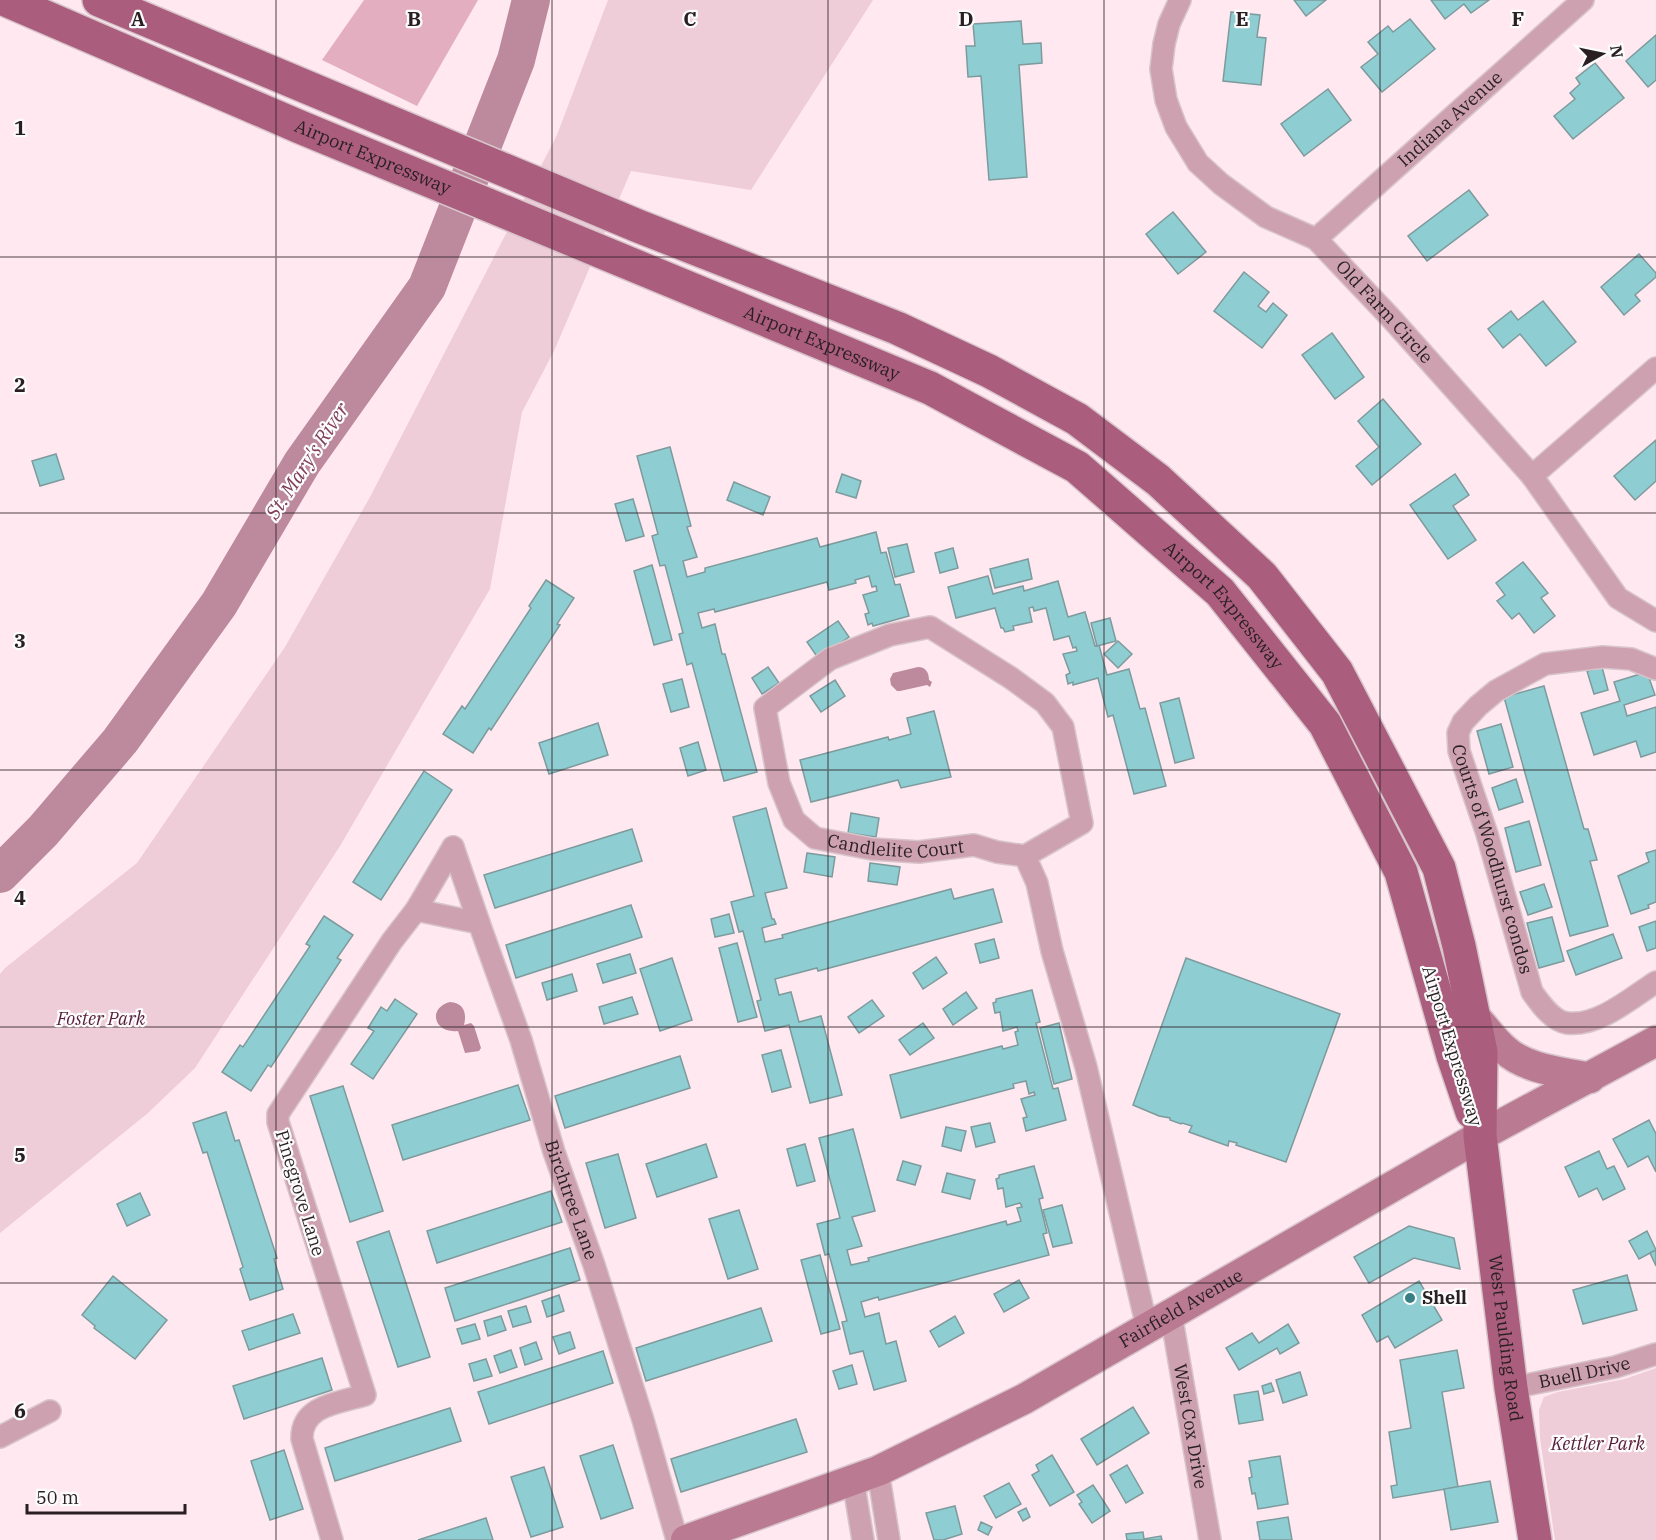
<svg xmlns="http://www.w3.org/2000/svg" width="1656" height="1540" font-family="'IBM Plex Serif',serif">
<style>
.green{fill:#eeccd8}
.forest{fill:#e2aec0}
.water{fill:#bc8a9c}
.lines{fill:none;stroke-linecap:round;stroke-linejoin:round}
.river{stroke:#bc8a9c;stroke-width:38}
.building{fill:#8ecdd2;stroke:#7d9b9d;stroke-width:1.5}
.street-casing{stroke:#d8c4cb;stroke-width:24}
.secondary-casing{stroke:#d8c4cb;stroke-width:33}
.primary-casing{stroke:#d8c4cb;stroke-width:36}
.street{stroke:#cda1b0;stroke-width:21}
.secondary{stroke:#ba7a92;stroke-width:30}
.primary{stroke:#aa5d7c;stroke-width:33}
.grid{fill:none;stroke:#291f22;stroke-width:1.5;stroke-opacity:0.55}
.poi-dot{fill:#377f85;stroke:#fcfcfc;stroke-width:2}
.labels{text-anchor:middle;stroke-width:4.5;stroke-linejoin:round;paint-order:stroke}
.street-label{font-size:18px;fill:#291f22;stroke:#fcfcfc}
.park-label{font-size:18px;font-style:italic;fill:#591c38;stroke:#fcfcfc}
.poi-label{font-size:18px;font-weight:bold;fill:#291f22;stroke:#fcfcfc;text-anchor:start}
.water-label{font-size:20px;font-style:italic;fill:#7f3e59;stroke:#fcfcfc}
.grid-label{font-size:20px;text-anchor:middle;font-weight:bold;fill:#291f22;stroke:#fcfcfc;stroke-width:4.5;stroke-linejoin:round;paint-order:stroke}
</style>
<rect width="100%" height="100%" fill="#ffe8f0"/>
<g class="green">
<polygon points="608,0 873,0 751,190 631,171 554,351 522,412 490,589 340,846 195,1068 148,1113 0,1233 0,974 5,968 137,863 285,647 370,497 557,135"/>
<polygon points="1656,1368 1656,1540 1555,1540 1540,1438 1539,1410 1544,1397 1558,1392 1625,1379"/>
</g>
<polygon class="forest" points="364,0 478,0 417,106 322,60"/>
<g class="water">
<path d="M918,667C926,667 929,673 929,680L932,682L930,687L927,685L900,691H897L891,685L890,679L893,673Z"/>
<path d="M450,1002C464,1003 467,1013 464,1025L471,1023L474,1026L481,1048L479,1051L465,1053L458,1031C434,1034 427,1008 450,1002Z"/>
</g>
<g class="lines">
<polyline class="river" points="0,874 43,831 120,741 219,604 302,463 427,287 516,60 531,0"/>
</g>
<g class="building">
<polygon points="1294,0 1326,0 1306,16"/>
<polygon points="1431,0 1489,0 1471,13 1464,4 1445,19"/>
<polygon points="1231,12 1260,15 1257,37 1266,38 1261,85 1223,81"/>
<polygon points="1410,19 1435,49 1382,92 1361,67 1378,54 1368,42 1388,26 1393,32"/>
<polygon points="1021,21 1023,44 1041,43 1042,63 1019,65 1027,177 989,180 981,76 968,77 966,46 975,46 973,24"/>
<polygon points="1656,35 1656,80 1648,87 1626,61"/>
<polygon points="1595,63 1624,98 1573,139 1554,116 1575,99 1570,93 1580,84 1576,78"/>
<polygon points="1328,89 1351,120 1304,156 1281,124"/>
<polygon points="1469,190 1488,215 1427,261 1408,236"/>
<polygon points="1173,212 1206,252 1178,274 1146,234"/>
<polygon points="1639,254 1656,273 1656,277 1635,295 1640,301 1624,315 1601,287"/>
<polygon points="1244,272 1269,292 1258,306 1266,312 1273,303 1287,315 1262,348 1214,311"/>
<polygon points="1543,301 1576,342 1546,366 1520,334 1503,348 1488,329 1511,311 1518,320"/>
<polygon points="1332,333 1364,377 1335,399 1302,355"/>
<polygon points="1383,399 1421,444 1372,485 1356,466 1379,447 1358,421"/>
<polygon points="1656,440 1656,481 1635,500 1614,476"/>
<polygon points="670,447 691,526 687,527 697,557 683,561 687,577 705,572 705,568 817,538 820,547 876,532 881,553 886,552 895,585 900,584 909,616 873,626 872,623 868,625 865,614 869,613 863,595 877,591 876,586 872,587 869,576 855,580 856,583 829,590 827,582 715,612 714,609 698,613 702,628 715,624 722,654 725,654 757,772 724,781 692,663 687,665 679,634 683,633 665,565 660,566 652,536 658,534 637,456"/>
<polygon points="56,454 64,479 40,486 32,461"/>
<polygon points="842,474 861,481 856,498 836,492"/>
<polygon points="1455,474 1469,495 1453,506 1476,540 1448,559 1410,505"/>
<polygon points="734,482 770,497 763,515 727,500"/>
<polygon points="633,499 644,536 626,541 615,504"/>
<polygon points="907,544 914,572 895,577 888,548"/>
<polygon points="953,548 958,568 940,573 935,553"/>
<polygon points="1028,559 1032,579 995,588 990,569"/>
<polygon points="1523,562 1548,593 1541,598 1555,616 1534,633 1519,613 1512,619 1497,601 1505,595 1496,583"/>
<polygon points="652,565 672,640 654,645 634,571"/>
<polygon points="988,576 993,594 1023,586 1024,591 1058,581 1068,617 1085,612 1095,646 1099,645 1107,675 1129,669 1140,709 1145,708 1166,786 1134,794 1113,715 1108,717 1098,678 1073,685 1073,682 1068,684 1066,675 1070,673 1063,654 1077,651 1076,647 1073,648 1069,636 1054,640 1046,608 1034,611 1033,607 1029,608 1032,622 1013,626 1014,630 1005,632 1003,628 1001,628 995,608 956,618 948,587"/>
<polygon points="546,580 574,598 557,624 560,625 491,730 489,728 473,753 443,734 462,706 465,709 531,608 529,606"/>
<polygon points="1110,618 1116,641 1097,646 1091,623"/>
<polygon points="838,621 849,637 818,658 807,642"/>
<polygon points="1118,641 1132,654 1118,668 1104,654"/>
<polygon points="768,667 779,683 762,694 752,678"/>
<polygon points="1602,667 1608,690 1594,694 1587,671"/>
<polygon points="1647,672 1655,695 1624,705 1627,716 1656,707 1656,752 1641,757 1636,741 1594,755 1581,713 1620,701 1614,682"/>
<polygon points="682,679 689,707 671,712 663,684"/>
<polygon points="835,680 845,696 821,712 810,696"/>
<polygon points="1544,686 1584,829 1588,829 1597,860 1590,861 1608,926 1570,936 1504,697"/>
<polygon points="1179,698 1194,758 1175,763 1160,703"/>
<polygon points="934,711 951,777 901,788 898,780 811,802 800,760 888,737 889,740 911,734 907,718"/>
<polygon points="598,723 608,755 549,774 539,743"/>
<polygon points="1501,724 1513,767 1489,774 1477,731"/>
<polygon points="698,742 706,770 688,776 680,748"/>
<polygon points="424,771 452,790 381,900 353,882"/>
<polygon points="1516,779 1523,802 1499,810 1492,788"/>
<polygon points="766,808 787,888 765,893 772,919 774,919 776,924 762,928 765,942 783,938 782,935 951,889 954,899 993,889 1002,922 818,971 817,968 775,979 779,995 791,992 799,1022 821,1016 842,1095 810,1103 789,1025 765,1031 757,1001 761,1000 743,931 739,932 731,902 754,896 733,817"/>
<polygon points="851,813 879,818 876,837 848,833"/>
<polygon points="1529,821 1541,865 1516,872 1505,828"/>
<polygon points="632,829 642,861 495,908 484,875"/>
<polygon points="1656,850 1656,902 1648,905 1649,908 1631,914 1618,876 1649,862 1646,853"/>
<polygon points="807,853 835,857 832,877 804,872"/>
<polygon points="870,863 900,867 897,885 868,881"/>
<polygon points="1544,884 1552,907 1528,915 1520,892"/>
<polygon points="631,905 642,937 516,978 506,945"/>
<polygon points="729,914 734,933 715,937 711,919"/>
<polygon points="324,916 353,935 337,958 341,960 271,1067 268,1065 251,1091 222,1072 240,1045 243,1047 310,946 306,944"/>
<polygon points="1552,917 1564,961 1539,968 1527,923"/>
<polygon points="1656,921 1656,948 1647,951 1639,927"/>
<polygon points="1613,934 1622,958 1576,975 1567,951"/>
<polygon points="994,939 999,958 980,963 975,944"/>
<polygon points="737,943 757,1017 738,1022 719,948"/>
<polygon points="630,954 636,973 603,983 597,964"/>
<polygon points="936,957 947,973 923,989 913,973"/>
<polygon points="672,958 692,1020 660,1031 640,969"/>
<polygon points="1186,958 1340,1014 1286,1162 1236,1145 1237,1143 1229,1141 1228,1146 1189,1132 1192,1126 1182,1123 1181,1124 1170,1120 1170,1118 1159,1116 1133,1105"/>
<polygon points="572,974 577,991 547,1000 542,983"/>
<polygon points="1032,990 1040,1022 1036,1023 1053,1089 1058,1088 1066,1120 1026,1131 1023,1118 1027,1117 1021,1099 1035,1095 1034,1092 1029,1094 1026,1081 1013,1084 1014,1088 901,1118 890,1075 1002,1046 1003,1049 1018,1045 1015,1032 1018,1031 1017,1027 1003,1031 1000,1012 995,1013 993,1003 996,1002 996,999"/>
<polygon points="966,992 977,1008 953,1025 943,1009"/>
<polygon points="632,997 638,1014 604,1024 599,1007"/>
<polygon points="395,999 417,1014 373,1079 351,1064 374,1031 368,1028 381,1007 387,1011"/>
<polygon points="872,1000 884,1016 859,1033 848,1017"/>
<polygon points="923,1023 934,1038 910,1055 899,1040"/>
<polygon points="1059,1023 1072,1079 1054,1084 1040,1028"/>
<polygon points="781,1050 791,1087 772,1092 762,1055"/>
<polygon points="680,1056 690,1088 565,1128 555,1096"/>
<polygon points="518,1085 530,1120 403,1160 392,1125"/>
<polygon points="343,1086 383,1211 350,1222 310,1096"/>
<polygon points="226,1112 235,1141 239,1140 277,1258 274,1259 283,1289 250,1300 240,1269 243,1267 207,1152 203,1153 193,1123"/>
<polygon points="1649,1120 1656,1134 1656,1172 1648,1156 1628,1167 1613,1139"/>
<polygon points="990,1123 995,1142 976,1147 971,1127"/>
<polygon points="946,1127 966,1131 961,1151 942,1146"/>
<polygon points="853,1129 875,1211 852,1217 862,1246 847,1250 851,1265 869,1261 868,1258 1006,1221 1007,1225 1021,1221 1017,1208 1022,1207 1020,1203 1006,1207 1003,1188 998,1189 996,1179 999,1178 999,1175 1034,1166 1043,1198 1039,1199 1047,1233 1043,1234 1049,1255 879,1300 878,1297 861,1302 865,1317 879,1313 886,1344 896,1341 906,1381 874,1390 863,1351 850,1354 842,1322 847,1321 829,1254 825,1255 817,1224 840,1218 819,1138"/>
<polygon points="706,1144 717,1177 657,1197 646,1164"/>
<polygon points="805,1144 815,1181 797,1186 787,1149"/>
<polygon points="1599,1151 1607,1169 1614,1166 1625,1189 1603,1200 1597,1188 1579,1197 1565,1167"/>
<polygon points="618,1154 636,1218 605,1228 586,1163"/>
<polygon points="903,1161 921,1166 915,1185 897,1180"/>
<polygon points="947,1173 975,1180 970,1199 942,1192"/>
<polygon points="551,1191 562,1222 437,1263 427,1231"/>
<polygon points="140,1193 150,1215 127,1226 117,1204"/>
<polygon points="1062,1205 1072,1243 1053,1247 1043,1210"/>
<polygon points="739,1210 758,1269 728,1279 709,1219"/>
<polygon points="1409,1226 1454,1238 1460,1269 1414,1258 1369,1283 1354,1257"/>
<polygon points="389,1231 430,1357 398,1367 357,1242"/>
<polygon points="1647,1231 1656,1250 1639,1259 1629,1241"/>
<polygon points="570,1248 580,1280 455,1321 445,1288"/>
<polygon points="1656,1250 1656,1266 1650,1253"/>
<polygon points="820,1255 840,1329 821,1334 801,1260"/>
<polygon points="1627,1275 1637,1310 1583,1324 1573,1290"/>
<polygon points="113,1276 167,1320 135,1359 94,1328 95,1326 82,1315"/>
<polygon points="1019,1280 1029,1298 1004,1312 994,1294"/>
<polygon points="1419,1281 1442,1320 1395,1348 1388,1336 1377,1342 1362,1315"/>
<polygon points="559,1295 564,1311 547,1317 542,1301"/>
<polygon points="526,1306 531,1322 513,1327 508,1311"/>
<polygon points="761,1308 772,1341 646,1381 636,1348"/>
<polygon points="293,1314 300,1333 249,1350 242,1331"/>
<polygon points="501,1316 506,1330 488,1336 484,1321"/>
<polygon points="955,1316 964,1333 939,1347 930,1331"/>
<polygon points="475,1324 480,1339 462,1344 457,1329"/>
<polygon points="1288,1324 1299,1343 1280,1354 1277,1348 1239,1370 1226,1348 1252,1333 1259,1343"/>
<polygon points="570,1332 575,1348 559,1354 553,1337"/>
<polygon points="536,1342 542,1359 525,1365 520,1348"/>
<polygon points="511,1350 517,1367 500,1373 494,1356"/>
<polygon points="1457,1350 1464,1388 1442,1392 1458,1487 1393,1498 1391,1486 1397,1485 1389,1432 1411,1428 1400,1360"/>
<polygon points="603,1351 613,1383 489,1424 478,1392"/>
<polygon points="322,1358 332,1390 244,1419 233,1386"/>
<polygon points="486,1359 492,1376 474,1381 469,1364"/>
<polygon points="852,1365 857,1384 839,1389 833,1371"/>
<polygon points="1300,1372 1307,1395 1283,1403 1276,1380"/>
<polygon points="1271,1383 1274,1391 1264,1394 1262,1386"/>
<polygon points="1258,1391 1263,1420 1239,1424 1234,1395"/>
<polygon points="1133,1407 1149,1433 1097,1465 1081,1439"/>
<polygon points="450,1408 461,1441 335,1481 325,1448"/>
<polygon points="796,1419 807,1452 681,1492 671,1459"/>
<polygon points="613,1445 633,1508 601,1519 580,1456"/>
<polygon points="284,1450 303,1509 270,1520 251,1461"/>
<polygon points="1052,1455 1074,1492 1050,1506 1032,1475 1039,1471 1036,1465"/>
<polygon points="1280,1456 1288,1504 1258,1509 1255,1493 1252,1494 1249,1478 1252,1477 1249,1461"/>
<polygon points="1127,1465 1143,1493 1126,1503 1110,1475"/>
<polygon points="544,1467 563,1527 531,1537 511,1477"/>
<polygon points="1490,1481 1498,1522 1451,1530 1444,1489"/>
<polygon points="1009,1483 1021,1504 996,1518 984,1496"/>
<polygon points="1093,1485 1110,1511 1092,1523 1079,1504 1082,1502 1077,1495"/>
<polygon points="955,1506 962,1534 943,1540 934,1540 926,1513"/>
<polygon points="1026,1508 1030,1517 1023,1521 1018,1512"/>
<polygon points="1288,1517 1292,1540 1260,1540 1257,1522"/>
<polygon points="486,1518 493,1540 418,1540"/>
<polygon points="981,1522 992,1527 988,1535 978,1530"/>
<polygon points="1143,1532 1144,1539 1161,1536 1162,1540 1127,1540 1126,1534"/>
</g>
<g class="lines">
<defs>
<g id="street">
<path id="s1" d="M1180,0L1169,24L1164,44L1161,69L1166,100L1176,127L1198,163L1221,184L1266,217L1316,239L1390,317L1532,476L1618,598L1656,621"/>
<path id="s2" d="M1316,239L1583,0"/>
<polyline points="1532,476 1656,368"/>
<path id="s3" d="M1656,669L1631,659L1603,657L1545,664L1496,691L1478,706L1463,722L1458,733L1459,751L1487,834L1532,992C1540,1003 1552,1021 1567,1023C1598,1027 1631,998 1656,982"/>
<polyline points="453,847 479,923"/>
<path id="s4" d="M1025,856L1082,823L1063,727L1045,703L1011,678L930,627L890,635L830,659L765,708L779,783L794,820L815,838L872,849L919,852L974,845L997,852L1025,856L1037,883L1052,951L1086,1067L1147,1327"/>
<path id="s5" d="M416,910L479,923L521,1040L554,1152L594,1265L643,1420L677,1540"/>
<path id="s6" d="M1171,1314L1210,1540"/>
<path id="s7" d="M1511,1388L1615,1367L1656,1354"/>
<polyline points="0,1437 50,1411"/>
<polyline points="878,1471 889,1540"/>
<polyline points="853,1480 863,1540"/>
<path d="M332,1540L302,1439C301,1405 339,1403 365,1395L278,1122V1114L392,941L416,910L453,847"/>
</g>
<g id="secondary">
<path d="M1473,1015C1484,1026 1493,1040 1505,1050C1527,1070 1563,1072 1590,1078"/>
<path id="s8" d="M686,1540L878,1471L1024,1399L1480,1136L1656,1041"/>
</g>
<g id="primary">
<path id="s9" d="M6,0L300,127L930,388L1077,467L1220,592L1325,724L1401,872L1453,1056L1472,1112"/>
<path id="s10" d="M99,0L638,226L897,328L989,371L1077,419L1158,480L1262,576L1337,672L1439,868L1459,946L1481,1052L1480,1136L1511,1388L1535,1540"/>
</g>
</defs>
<use href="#street" class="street-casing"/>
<use href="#secondary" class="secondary-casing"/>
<use href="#primary" class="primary-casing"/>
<use href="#street" class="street"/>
<use href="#secondary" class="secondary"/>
<use href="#primary" class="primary"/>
</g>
<path class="grid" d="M276,0V1540M552,0V1540M828,0V1540M1104,0V1540M1380,0V1540M0,257H1656M0,513H1656M0,770H1656M0,1027H1656M0,1283H1656"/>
<circle class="poi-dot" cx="1410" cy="1298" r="6"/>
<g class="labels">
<g class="street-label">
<text dy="6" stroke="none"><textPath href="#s2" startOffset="180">Indiana Avenue</textPath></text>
<text dy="6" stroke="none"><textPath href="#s9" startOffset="399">Airport Expressway</textPath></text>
<text dy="6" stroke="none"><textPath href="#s1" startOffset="416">Old Farm Circle</textPath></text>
<text dy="6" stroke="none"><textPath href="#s9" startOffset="885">Airport Expressway</textPath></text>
<text dy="6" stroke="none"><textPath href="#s9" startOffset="1371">Airport Expressway</textPath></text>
<text dy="6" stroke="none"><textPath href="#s4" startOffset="744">Candlelite Court</textPath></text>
<text dy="6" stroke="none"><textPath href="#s3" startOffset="358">Courts of Woodhurst condos</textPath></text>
<text transform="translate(1452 1046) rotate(73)" y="6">Airport Expressway</text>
<text transform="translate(300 1193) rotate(73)" y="6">Pinegrove Lane</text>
<text dy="6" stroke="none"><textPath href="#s5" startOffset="356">Birchtree Lane</textPath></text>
<text dy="6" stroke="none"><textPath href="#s8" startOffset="548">Fairfield Avenue</textPath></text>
<text dy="6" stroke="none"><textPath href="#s10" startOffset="2127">West Paulding Road</textPath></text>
<text dy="6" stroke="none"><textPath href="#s7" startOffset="75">Buell Drive</textPath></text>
<text dy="6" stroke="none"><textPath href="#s6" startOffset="114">West Cox Drive</textPath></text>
</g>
<g class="park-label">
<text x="101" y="1025">Foster Park</text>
<text x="1598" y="1450">Kettler Park</text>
</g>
<g class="poi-label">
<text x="1422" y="1304">Shell</text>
</g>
<g class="water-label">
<text transform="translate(307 461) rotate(-57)" y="7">St. Mary's River</text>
</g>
</g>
<g class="grid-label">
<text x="138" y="26">A</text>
<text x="414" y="26">B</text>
<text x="690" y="26">C</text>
<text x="966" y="26">D</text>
<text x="1242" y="26">E</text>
<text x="1518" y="26">F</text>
<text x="20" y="135">1</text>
<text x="20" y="392">2</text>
<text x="20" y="648">3</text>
<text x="20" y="905">4</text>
<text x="20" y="1162">5</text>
<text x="20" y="1418">6</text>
</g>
<g transform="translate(1602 54) rotate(81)" stroke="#fcfcfc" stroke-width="4.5" paint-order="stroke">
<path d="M0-4.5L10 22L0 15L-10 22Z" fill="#291f22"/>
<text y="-9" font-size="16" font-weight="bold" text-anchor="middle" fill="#291f22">N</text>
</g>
<path d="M27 1504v9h158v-9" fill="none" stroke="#291f22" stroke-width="3"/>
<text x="36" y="1504" font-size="18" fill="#291f22" stroke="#fcfcfc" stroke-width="4.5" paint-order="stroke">50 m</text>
</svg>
